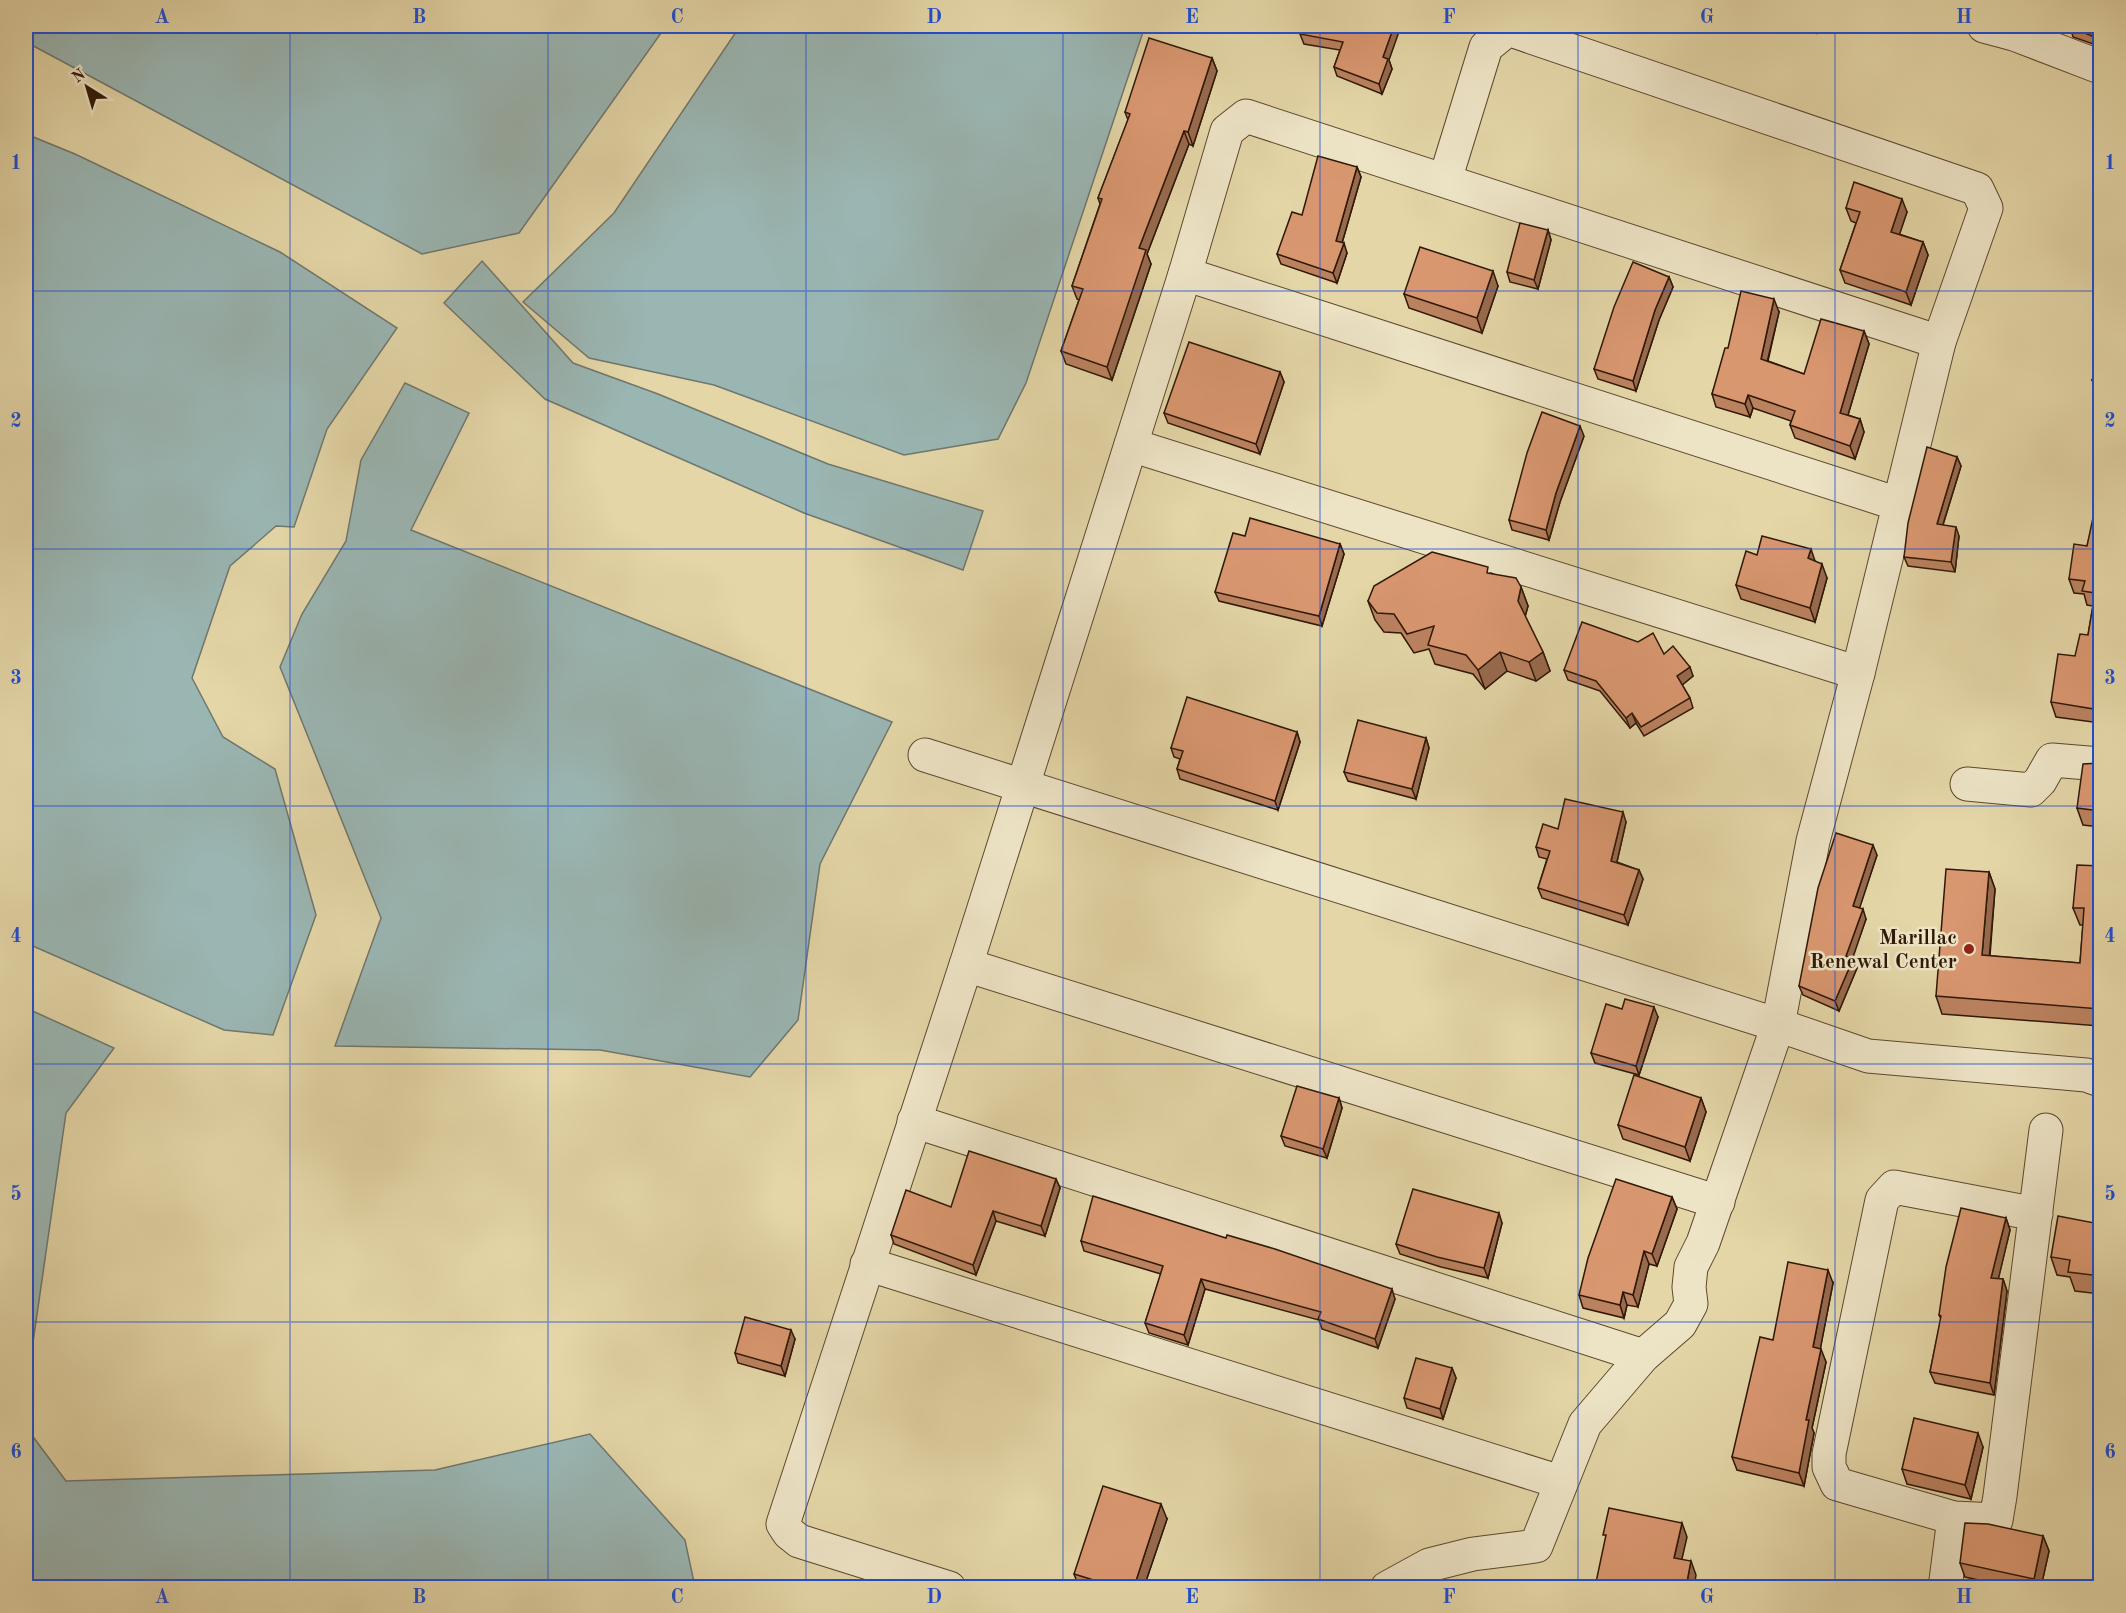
<svg xmlns="http://www.w3.org/2000/svg" width="2126" height="1613" font-family="'Old Standard TT',serif">
<style>
.water{fill:#9ab6b3;stroke:#70776e;stroke-width:1.5}
.lines{fill:none;stroke-linecap:round;stroke-linejoin:round}
.minor-casing{stroke:#5d482f;stroke-width:35}
.minor{stroke:#ede4c6;stroke-width:33}
.wall{fill:#bb8260;stroke:#301807;stroke-width:1.5}
.shaded-wall{fill:#986a4e;stroke:#301807;stroke-width:1.5}
.building{fill:#d99770;stroke:#301807;stroke-width:1.5}
.grid{fill:none;stroke:#1d4ed8;stroke-width:1.5;stroke-opacity:0.55}
.poi-dot{fill:#8f2418;stroke:#ede4c6;stroke-width:2}
.labels{text-anchor:middle;stroke-width:5;stroke-linejoin:round;paint-order:stroke}
.poi-label{font-size:21px;font-weight:bold;fill:#301807;stroke:#ede4c6;text-anchor:end}
.neatline{fill:none;stroke:#1d4ed8;stroke-width:2}
.grid-label{font-size:20px;text-anchor:middle;font-weight:bold;fill:#1d4ed8}
</style>
<rect width="100%" height="100%" fill="#e4d6a7"/>
<filter id="stains"><feTurbulence type="fractalNoise" baseFrequency=".00333" numOctaves="4"/><feColorMatrix values="0 0 0 0 .2 0 0 0 0 .09 0 0 0 0 .02 0 0 0 .5 -.17"/></filter>
<radialGradient id="worn" r=".72"><stop offset=".6" stop-color="#630" stop-opacity="0"/><stop offset="1" stop-color="#630" stop-opacity=".3"/></radialGradient>
<g class="water">
<polygon points="26,26 666,26 519,233 422,254 26,42"/>
<polygon points="740,26 1145,26 1026,383 998,439 904,455 714,385 589,358 523,302 614,213"/>
<polygon points="26,134 75,154 280,252 397,328 327,429 294,527 276,526 230,566 192,678 223,737 275,769 316,915 273,1035 224,1030 26,943"/>
<polygon points="482,261 573,363 658,394 828,464 983,511 963,570 804,513 545,399 444,303"/>
<polygon points="405,383 469,413 411,530 892,722 820,864 798,1020 750,1077 600,1050 335,1046 381,918 280,667 302,614 346,541 361,460"/>
<polygon points="26,1008 114,1048 66,1113 26,1391"/>
<polygon points="26,1433 31,1434 66,1481 435,1470 590,1434 685,1540 695,1587 26,1587"/>
</g>
<g class="lines">
<defs>
<g id="minor">
<polyline points="1984,26 2014,34 2100,67"/>
<polyline points="1185,274 1898,504"/>
<polyline points="1131,445 1858,673"/>
<polyline points="925,755 1778,1025 1868,1056 2086,1075 2100,1080"/>
<polyline points="1967,784 2031,790 2040,781 2052,760 2100,764"/>
<polyline points="966,965 1718,1202"/>
<polyline points="914,1121 1643,1356"/>
<polyline points="2036,1214 1894,1187 1882,1200 1829,1454 1829,1467 1837,1484 1954,1518 1996,1520 2000,1496 2046,1130"/>
<polyline points="867,1264 1560,1482"/>
<polyline points="949,1588 799,1541 789,1533 783,1524 966,965 1185,274 1227,131 1246,116 1939,342"/>
<polyline points="1387,1588 1429,1565 1473,1554 1536,1546 1585,1424 1643,1356 1680,1324 1691,1304 1689,1287 1691,1267 1703,1243 1778,1025 1813,841 1858,673 1939,342 1986,208 1977,189 1508,29 1486,47 1445,180"/>
<polyline points="1945,1588 1954,1518"/>
</g>
</defs>
<use href="#minor" class="minor-casing"/>
<use href="#minor" class="minor"/>
</g>
<g class="wall">
<polygon points="1302,26 1389,60 1392,69 1382,94 1337,76 1334,67 1340,50 1304,44 1300,34"/>
<polygon points="1799,26 1820,26 1817,33"/>
<polygon points="2100,26 2096,45 2073,37 2070,27"/>
<polygon points="1212,58 1217,71 1193,146 1189,144 1147,254 1151,264 1112,380 1066,364 1061,351 1079,300 1077,299 1072,286 1100,204 1098,198 1128,120 1125,112"/>
<polygon points="1357,167 1361,177 1342,243 1347,253 1337,283 1281,264 1277,254 1302,215"/>
<polygon points="1846,208 1907,212 1899,234 1923,242 1928,255 1911,305 1845,283 1840,270 1856,223 1851,221"/>
<polygon points="1548,230 1551,240 1538,289 1510,282 1507,272"/>
<polygon points="1669,277 1673,287 1659,320 1636,391 1598,379 1594,369"/>
<polygon points="1498,286 1482,333 1409,308 1404,294"/>
<polygon points="1779,312 1768,361 1804,374 1864,331 1869,344 1848,415 1860,419 1864,432 1855,459 1795,438 1790,425 1791,421 1753,408 1750,417 1716,407 1712,394 1728,348"/>
<polygon points="2100,365 2100,392 2096,390 2092,380"/>
<polygon points="1280,372 1284,382 1260,454 1168,423 1164,413"/>
<polygon points="1584,436 1560,502 1549,540 1512,530 1509,520"/>
<polygon points="1957,457 1961,466 1943,525 1959,536 1955,572 1908,566 1904,557"/>
<polygon points="2100,499 2100,723 2056,717 2051,702 2075,656 2088,635 2093,606 2087,605 2084,594 2074,593 2069,579 2087,546"/>
<polygon points="1245,536 1340,544 1344,554 1322,626 1219,601 1215,592"/>
<polygon points="1757,555 1815,561 1827,578 1815,622 1741,599 1736,585"/>
<polygon points="1491,573 1521,587 1528,606 1525,617 1543,652 1550,671 1536,681 1507,671 1485,689 1473,674 1435,664 1429,649 1414,653 1401,633 1384,632 1375,620 1368,601"/>
<polygon points="1664,654 1693,676 1682,685 1690,698 1693,708 1644,736 1636,723 1630,728 1600,691 1568,680 1564,670"/>
<polygon points="1297,732 1300,742 1278,810 1180,779 1177,769 1180,759 1174,757 1171,748"/>
<polygon points="1426,738 1429,748 1416,799 1348,781 1344,772"/>
<polygon points="2100,763 2100,827 2083,825 2077,808"/>
<polygon points="1626,822 1617,862 1639,870 1643,879 1628,925 1542,898 1538,888 1547,859 1539,857 1536,847 1558,829"/>
<polygon points="1877,855 1859,908 1866,919 1852,958 1857,968 1839,1011 1803,995 1799,986"/>
<polygon points="2100,866 2100,1026 1942,1014 1936,996 1989,872 1995,889 1990,956 2080,963 2083,925 2080,925 2073,908"/>
<polygon points="1622,1009 1658,1017 1639,1075 1595,1063 1591,1053"/>
<polygon points="1339,1098 1342,1108 1327,1158 1285,1146 1281,1136"/>
<polygon points="1701,1098 1706,1112 1690,1161 1623,1139 1618,1125"/>
<polygon points="1056,1179 1060,1188 1045,1236 996,1221 976,1275 894,1244 891,1235 951,1207"/>
<polygon points="1672,1197 1677,1209 1657,1266 1649,1264 1638,1307 1627,1305 1624,1318 1583,1308 1579,1295"/>
<polygon points="2006,1218 2010,1230 1998,1279 2003,1279 2007,1291 1994,1395 1935,1383 1930,1372 1941,1319 1939,1315"/>
<polygon points="1502,1223 1488,1278 1441,1267 1400,1254 1396,1244"/>
<polygon points="2100,1224 2100,1294 2075,1291 2070,1277 2057,1275 2051,1257"/>
<polygon points="1081,1241 1395,1299 1378,1348 1322,1329 1319,1320 1205,1289 1188,1345 1149,1333 1145,1323 1161,1274 1084,1251"/>
<polygon points="1833,1283 1820,1349 1826,1362 1812,1428 1814,1433 1804,1486 1737,1470 1732,1457 1773,1340"/>
<polygon points="795,1339 785,1376 738,1363 735,1353"/>
<polygon points="1452,1368 1456,1378 1443,1419 1407,1408 1404,1398"/>
<polygon points="1983,1447 1971,1499 1907,1484 1902,1469"/>
<polygon points="2100,1514 2100,1551 2096,1537"/>
<polygon points="1167,1519 1144,1587 1079,1587 1074,1574"/>
<polygon points="2043,1536 2049,1551 2041,1587 2011,1587 1965,1577 1960,1563"/>
</g>
<g class="shaded-wall">
<polygon points="1394,26 1401,26 1389,60 1392,69 1382,94 1379,84 1383,57"/>
<polygon points="1814,26 1820,26 1817,33"/>
<polygon points="2096,26 2100,26 2100,33 2096,45 2092,36"/>
<polygon points="1212,58 1217,71 1193,146 1188,132"/>
<polygon points="1184,131 1189,144 1147,254 1151,264 1112,380 1107,367 1139,248"/>
<polygon points="1357,167 1361,177 1340,250 1336,241"/>
<polygon points="1902,199 1907,212 1896,245 1891,232"/>
<polygon points="1548,230 1551,240 1538,289 1534,280"/>
<polygon points="1923,242 1928,255 1911,305 1906,292"/>
<polygon points="1344,243 1347,253 1337,283 1333,273"/>
<polygon points="1493,271 1498,286 1482,333 1477,318"/>
<polygon points="1669,277 1673,287 1659,320 1636,391 1633,381 1655,310"/>
<polygon points="1774,299 1779,312 1765,371 1761,359"/>
<polygon points="1864,331 1869,344 1845,425 1840,413"/>
<polygon points="1280,372 1284,382 1260,454 1256,444"/>
<polygon points="1748,395 1753,408 1750,417 1745,404"/>
<polygon points="1860,419 1864,432 1855,459 1850,446"/>
<polygon points="1580,426 1584,436 1560,502 1549,540 1546,530 1556,493"/>
<polygon points="1957,457 1961,466 1940,534 1937,524"/>
<polygon points="1956,527 1959,536 1955,572 1951,562"/>
<polygon points="1340,544 1344,554 1322,626 1319,616"/>
<polygon points="1811,549 1816,564 1808,558"/>
<polygon points="1822,564 1827,578 1815,622 1810,608"/>
<polygon points="1521,587 1528,606 1524,620 1518,601"/>
<polygon points="1500,652 1507,671 1485,689 1478,670"/>
<polygon points="1543,652 1550,671 1536,681 1529,662"/>
<polygon points="1690,667 1693,676 1681,686 1677,676"/>
<polygon points="1632,713 1636,723 1630,728 1626,718"/>
<polygon points="1297,732 1300,742 1278,810 1275,801"/>
<polygon points="1426,738 1429,748 1416,799 1412,789"/>
<polygon points="1623,812 1626,822 1615,870 1611,861"/>
<polygon points="1873,845 1877,855 1857,916 1853,906"/>
<polygon points="1639,870 1643,879 1628,925 1624,915"/>
<polygon points="1989,872 1995,889 1988,972 1982,955"/>
<polygon points="1863,909 1866,919 1850,966 1846,956"/>
<polygon points="1853,959 1857,968 1839,1011 1835,1001"/>
<polygon points="1654,1007 1658,1017 1639,1075 1636,1066"/>
<polygon points="1339,1098 1342,1108 1327,1158 1323,1149"/>
<polygon points="1701,1098 1706,1112 1690,1161 1685,1147"/>
<polygon points="1056,1179 1060,1188 1045,1236 1041,1226"/>
<polygon points="1672,1197 1677,1209 1657,1266 1652,1254"/>
<polygon points="993,1211 996,1221 976,1275 973,1265"/>
<polygon points="1499,1213 1502,1223 1488,1278 1484,1268"/>
<polygon points="2006,1218 2010,1230 1996,1289 1991,1278"/>
<polygon points="1644,1251 1649,1264 1638,1307 1633,1295"/>
<polygon points="1828,1270 1833,1283 1818,1361 1813,1347"/>
<polygon points="1201,1279 1205,1289 1188,1345 1184,1335"/>
<polygon points="2003,1279 2007,1291 1994,1395 1990,1383"/>
<polygon points="1392,1289 1395,1299 1378,1348 1375,1339"/>
<polygon points="1623,1292 1627,1305 1624,1318 1620,1305"/>
<polygon points="791,1330 795,1339 785,1376 781,1366"/>
<polygon points="1821,1349 1826,1362 1812,1428 1814,1433 1804,1486 1799,1473 1806,1420"/>
<polygon points="1452,1368 1456,1378 1443,1419 1440,1409"/>
<polygon points="1978,1433 1983,1447 1971,1499 1965,1485"/>
<polygon points="1161,1504 1167,1519 1144,1587 1134,1587"/>
<polygon points="1682,1523 1687,1537 1679,1572 1674,1558"/>
<polygon points="2043,1536 2049,1551 2041,1587 2037,1587 2034,1579"/>
<polygon points="1691,1561 1696,1575 1694,1587 1686,1587"/>
</g>
<g class="building">
<polygon points="1302,26 1394,26 1383,57 1388,59 1379,84 1334,67 1343,42 1300,34"/>
<polygon points="2070,26 2096,26 2092,36 2070,27"/>
<polygon points="1149,38 1212,58 1188,132 1184,131 1139,248 1146,250 1107,367 1061,351 1083,289 1072,286 1102,199 1098,198 1130,114 1125,112"/>
<polygon points="1318,156 1357,167 1336,241 1344,243 1333,273 1277,254 1292,212 1302,215"/>
<polygon points="1854,182 1902,199 1891,232 1923,242 1906,292 1840,270 1860,212 1846,208"/>
<polygon points="1520,223 1548,230 1534,280 1507,272"/>
<polygon points="1420,247 1493,271 1477,318 1404,294"/>
<polygon points="1633,262 1669,277 1655,310 1633,381 1594,369 1614,307"/>
<polygon points="1741,291 1774,299 1761,359 1804,374 1821,319 1864,331 1840,413 1860,419 1850,446 1790,425 1795,411 1748,395 1745,404 1712,394 1725,348 1728,348"/>
<polygon points="1189,342 1280,372 1256,444 1164,413"/>
<polygon points="2100,365 2100,384 2092,380"/>
<polygon points="1542,412 1580,426 1556,493 1546,530 1509,520 1527,453"/>
<polygon points="1927,447 1957,457 1937,524 1956,527 1951,562 1904,557 1908,523"/>
<polygon points="2097,499 2100,499 2100,710 2051,702 2058,654 2075,656 2080,634 2088,635 2095,593 2082,591 2085,581 2069,579 2074,544 2087,546"/>
<polygon points="1250,518 1340,544 1319,616 1215,592 1233,533 1245,536"/>
<polygon points="1762,536 1811,549 1808,558 1822,564 1810,608 1736,585 1746,551 1757,555"/>
<polygon points="1432,552 1488,567 1487,573 1516,578 1521,587 1518,601 1543,652 1529,662 1500,652 1478,670 1466,655 1428,645 1434,626 1407,634 1394,614 1377,613 1368,601 1374,586"/>
<polygon points="1582,622 1638,642 1653,633 1664,654 1673,646 1690,667 1677,676 1690,698 1641,727 1632,713 1626,718 1596,681 1564,670"/>
<polygon points="1187,697 1297,732 1275,801 1177,769 1183,751 1171,748"/>
<polygon points="1358,720 1426,738 1412,789 1344,772"/>
<polygon points="2100,763 2100,811 2077,808 2083,764"/>
<polygon points="1565,799 1623,812 1611,861 1639,870 1624,915 1538,888 1550,851 1536,847 1543,824 1558,829"/>
<polygon points="1836,833 1873,845 1853,906 1863,909 1846,956 1853,959 1835,1001 1799,986 1818,888"/>
<polygon points="2077,865 2100,866 2100,1009 1936,996 1946,869 1989,872 1982,955 2080,963 2084,908 2073,908"/>
<polygon points="1625,999 1654,1007 1636,1066 1591,1053 1606,1004 1622,1009"/>
<polygon points="1634,1075 1701,1098 1685,1147 1618,1125"/>
<polygon points="1297,1086 1339,1098 1323,1149 1281,1136"/>
<polygon points="969,1151 1056,1179 1041,1226 993,1211 973,1265 891,1235 906,1190 951,1207"/>
<polygon points="1616,1179 1672,1197 1652,1254 1644,1251 1633,1295 1623,1292 1620,1305 1579,1295 1588,1258"/>
<polygon points="1413,1189 1499,1213 1484,1268 1437,1257 1396,1244"/>
<polygon points="1093,1196 1226,1238 1227,1235 1275,1249 1392,1289 1375,1339 1318,1319 1321,1312 1201,1279 1184,1335 1145,1323 1163,1266 1081,1241"/>
<polygon points="1961,1208 2006,1218 1991,1278 2003,1279 1990,1383 1930,1372 1941,1316 1939,1315 1946,1267"/>
<polygon points="2058,1216 2100,1224 2100,1276 2068,1272 2070,1260 2051,1257"/>
<polygon points="1788,1262 1828,1270 1813,1347 1821,1349 1806,1420 1809,1420 1799,1473 1732,1457 1760,1337 1773,1340"/>
<polygon points="745,1317 791,1330 781,1366 735,1353"/>
<polygon points="1416,1358 1452,1368 1440,1409 1404,1398"/>
<polygon points="1914,1418 1978,1433 1965,1485 1902,1469"/>
<polygon points="1103,1486 1161,1504 1134,1587 1116,1587 1074,1574"/>
<polygon points="1609,1508 1682,1523 1674,1558 1691,1561 1686,1587 1595,1587 1606,1535 1603,1535"/>
<polygon points="2100,1514 2100,1538 2096,1537"/>
<polygon points="1965,1523 1988,1524 2043,1536 2034,1579 1960,1563"/>
</g>
<path class="grid" d="M290,26V1588M548,26V1588M806,26V1588M1063,26V1588M1320,26V1588M1578,26V1588M1835,26V1588M26,291H2100M26,549H2100M26,806H2100M26,1064H2100M26,1322H2100"/>
<circle class="poi-dot" cx="1969" cy="949" r="6"/>
<g class="labels">
<g class="poi-label">
<text x="1957" y="944">Marillac<tspan x="1957" dy="24">Renewal Center</tspan></text>
</g>
</g>
<rect width="2126" height="1613" fill="none" stroke="#e4d6a7" stroke-width="66"/>
<g transform="translate(87 87) rotate(323)" stroke="#ede4c6" stroke-width="4.5" paint-order="stroke">
<path d="M0-4.5L10 22L0 15L-10 22Z" fill="#301807"/>
<text y="-9" font-size="16" font-weight="bold" text-anchor="middle" fill="#301807">N</text>
</g>
<rect x="33" y="33" width="2060" height="1547" class="neatline"/>
<g class="grid-label">
<text x="162" y="23">A</text>
<text x="419" y="23">B</text>
<text x="677" y="23">C</text>
<text x="934" y="23">D</text>
<text x="1192" y="23">E</text>
<text x="1449" y="23">F</text>
<text x="1707" y="23">G</text>
<text x="1964" y="23">H</text>
<text x="16" y="169">1</text>
<text x="2110" y="169">1</text>
<text x="16" y="427">2</text>
<text x="2110" y="427">2</text>
<text x="16" y="684">3</text>
<text x="2110" y="684">3</text>
<text x="16" y="942">4</text>
<text x="2110" y="942">4</text>
<text x="16" y="1200">5</text>
<text x="2110" y="1200">5</text>
<text x="16" y="1458">6</text>
<text x="2110" y="1458">6</text>
<text x="162" y="1603">A</text>
<text x="419" y="1603">B</text>
<text x="677" y="1603">C</text>
<text x="934" y="1603">D</text>
<text x="1192" y="1603">E</text>
<text x="1449" y="1603">F</text>
<text x="1707" y="1603">G</text>
<text x="1964" y="1603">H</text>
</g>
<rect width="100%" height="100%" filter="url(#stains)"/>
<rect width="100%" height="100%" fill="url(#worn)"/>
</svg>
